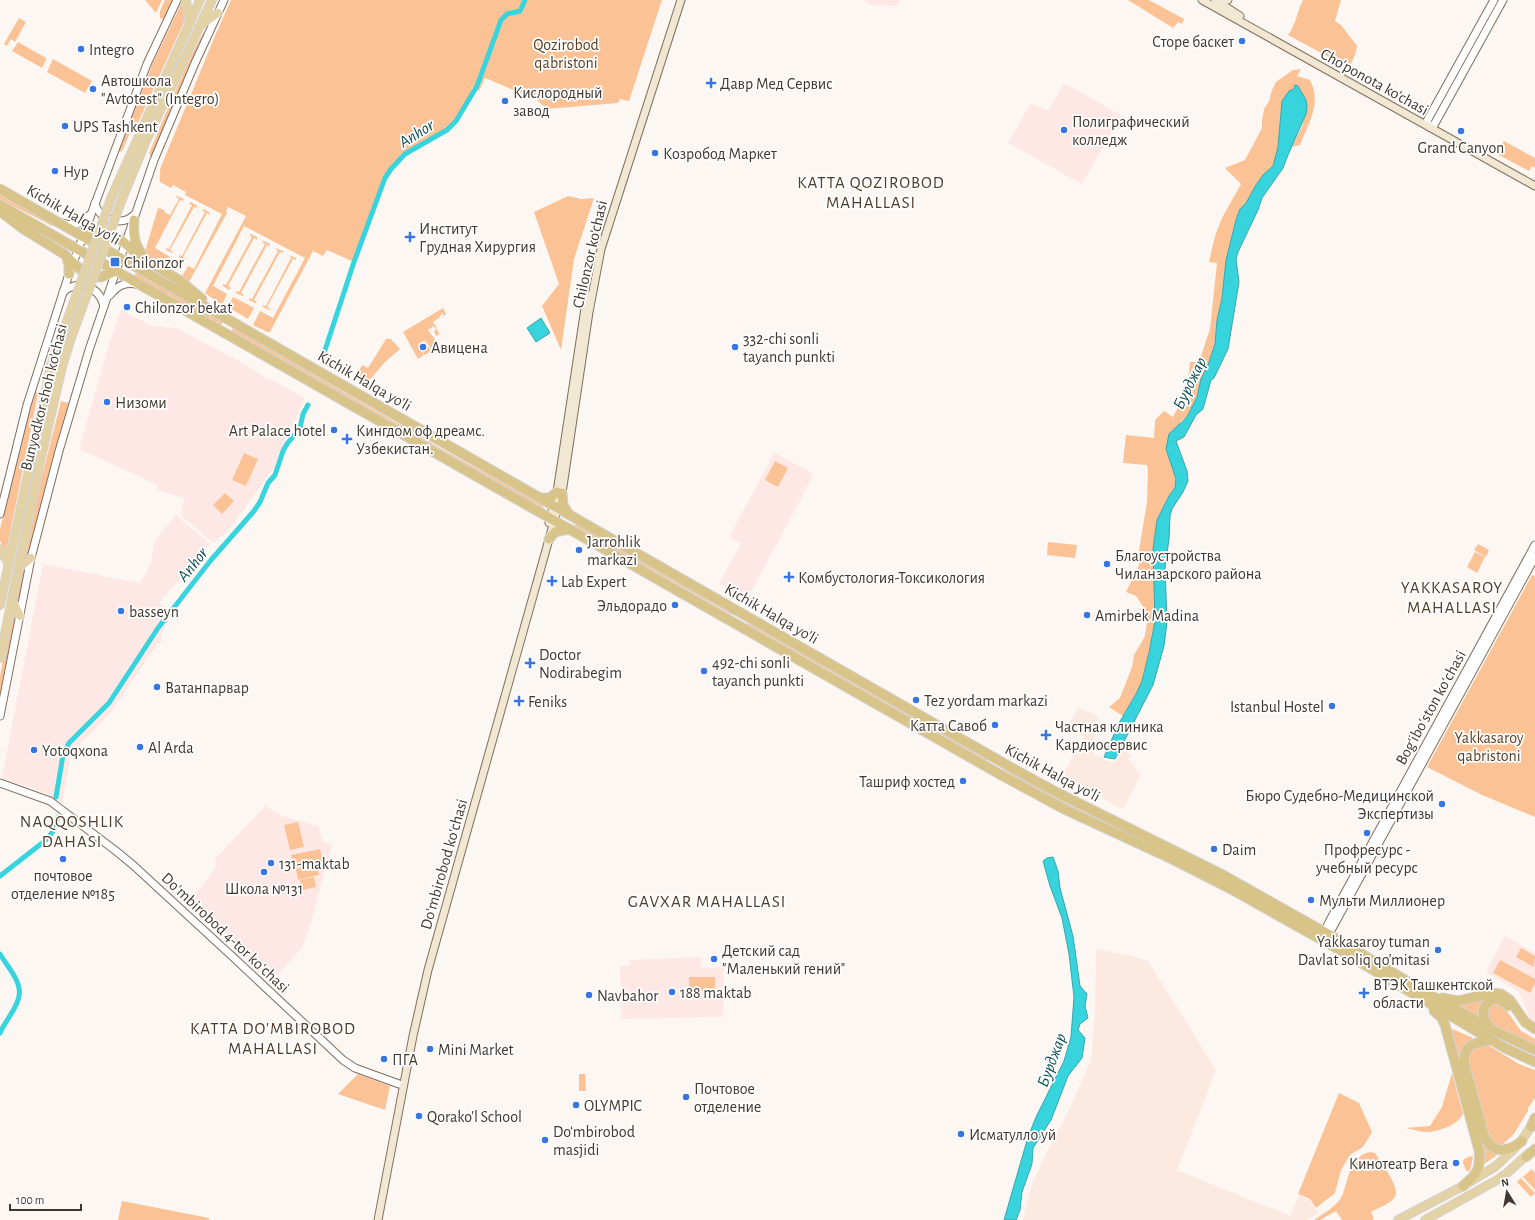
<svg xmlns="http://www.w3.org/2000/svg" width="1535" height="1220" font-family="'Alegreya Sans',sans-serif">
<style>
.industrial{fill:#fceae0}
.education{fill:#fee8e5}
.green{fill:#fbc395}
.water{fill:#38d4de;stroke:#3ba5aa}
.lines{fill:none;stroke-linecap:round;stroke-linejoin:round}
.canal{stroke:#38d4de;stroke-width:5}
.tertiary-casing{stroke:#826d5b;stroke-width:9}
.secondary-casing{stroke:#826d5b;stroke-width:9}
.primary-casing{stroke:#d5d3d1;stroke-width:10}
.trunk-casing{stroke:#d5d3d1;stroke-width:11}
.tertiary{stroke:#fff;stroke-width:7}
.secondary{stroke:#f0e8d3;stroke-width:7}
.primary{stroke:#e2d2a6;stroke-width:8}
.trunk{stroke:#d8c388;stroke-width:9}
.primary-bridge-casing{stroke:#d5d3d1;stroke-width:10;stroke-linecap:butt}
.primary-bridge{stroke:#e2d2a6;stroke-width:8}
.poi-dot{fill:#3775e3;stroke:#fff;stroke-width:1.5}
.labels{text-anchor:middle;stroke-width:3.5;stroke-linejoin:round;paint-order:stroke}
.poi-label{font-size:16px;fill:#41372f;stroke:#fff;text-anchor:start}
.park-label{font-size:16px;fill:#5d3d20;stroke:#fff}
.street-label{font-size:16px;fill:#41372f;stroke:#fff}
.water-label{font-size:17px;font-style:italic;fill:#094c51;stroke:#fff}
.neighbourhood-label{font-size:17px;letter-spacing:1px;fill:#503c2b;stroke:#fff}
</style>
<rect width="100%" height="100%" fill="#fcf7f3"/>
<g class="industrial">
<polygon points="1078,708 1097,715 1093,754 1109,762 1116,761 1123,750 1131,755 1128,759 1135,765 1134,766 1141,775 1124,807 1120,808 1090,790 1089,792 1063,780 1065,774 1064,773 1084,737 1067,727"/>
<polygon points="1096,949 1132,956 1148,961 1216,1070 1177,1170 1290,1216 1299,1195 1309,1200 1319,1212 1307,1220 1023,1220 1031,1188 1041,1163 1068,1112 1091,1060 1095,1011"/>
</g>
<g class="education">
<polygon points="862,0 900,0 897,6 871,5"/>
<polygon points="1064,83 1121,115 1082,184 1008,143 1031,103 1048,111"/>
<polygon points="121,310 152,326 176,328 245,364 267,379 268,378 305,398 274,467 229,530 213,543 181,515 184,498 157,490 158,485 79,449 110,341"/>
<polygon points="777,454 814,474 748,598 719,583 741,544 729,537 773,455"/>
<polygon points="176,515 210,544 159,603 170,612 168,621 162,632 161,643 158,643 112,711 71,754 62,803 41,791 2,778 43,564 139,583 145,576 151,562 154,542"/>
<polygon points="265,806 282,816 318,826 323,842 332,844 311,923 302,948 272,981 216,927 188,904 216,867 215,859"/>
<polygon points="1505,936 1535,953 1535,1022 1530,1019 1519,992 1486,972"/>
<polygon points="701,957 701,968 724,967 723,1017 621,1019 620,966 631,965 630,960"/>
</g>
<g class="green">
<polygon points="145,0 162,0 156,13"/>
<polygon points="165,0 174,0 165,20 160,18 160,11"/>
<path d="M231,0H662L629,101L620,99L618,103L547,109L537,100L485,78L479,91L471,87L474,91C466,104 459,119 447,130L405,154L391,169L379,192L354,262L327,250L323,256L313,251L270,332H267L253,325L260,311L273,318L305,258L244,226L213,286L227,294L222,305L205,293L246,216L228,207L226,212L227,213L189,282L181,278L188,266L194,269L222,214L185,195L186,192L173,185L171,188L160,182C159,177 161,173 160,169L215,36Z"/>
<polygon points="1128,0 1149,0 1184,19 1182,24 1178,22 1173,28"/>
<path d="M1303,0H1341L1335,21L1341,25L1357,46L1355,55L1349,68L1288,35C1296,25 1297,11 1303,0Z"/>
<polygon points="182,2 183,2 186,16 184,22 137,125 134,124 122,151 118,152 152,65"/>
<polygon points="19,18 26,22 15,42 11,39 7,46 4,44"/>
<path d="M209,26L154,159L149,154C157,135 198,33 209,26Z"/>
<polygon points="18,42 46,58 46,60 42,68 12,51"/>
<polygon points="53,59 92,81 85,93 47,72"/>
<path d="M1301,69L1297,76L1310,80C1322,103 1309,122 1300,145L1292,147L1303,124L1306,100L1298,86L1294,89L1282,101L1278,148L1273,166L1263,175L1256,185L1246,203L1240,209L1236,220L1226,260L1222,298L1217,320L1215,344L1208,365L1201,379L1197,397L1187,417L1181,421L1166,449L1176,479L1175,488L1169,496L1154,582L1155,621L1149,653L1142,681L1136,694L1123,716L1109,707L1120,698L1132,667L1134,655L1145,636L1147,622L1144,608L1136,596L1126,592L1141,561L1139,551L1147,502L1148,471L1147,465L1123,463L1126,435L1154,438L1155,420L1164,411L1173,417L1187,390L1190,362H1199L1210,329L1217,263L1209,262L1215,236L1222,218L1241,184L1225,168L1245,160L1262,128V121L1264,109L1269,101L1272,90L1276,82L1293,70Z"/>
<polygon points="1504,141 1535,158 1535,168 1532,166 1529,171 1497,154"/>
<path d="M0,195L53,225L52,226C35,216 17,209 0,199Z"/>
<polygon points="177,196 184,199 183,201 180,200 155,248 170,257 165,268 145,254 147,245 158,208 165,210 164,212 170,215 179,199 176,197"/>
<polygon points="568,196 582,199 594,198 574,259 561,350 542,306 559,284 534,212"/>
<polygon points="191,202 197,206 197,208 194,207 170,250 173,252 172,253 166,250 166,248 169,249 192,205 189,204"/>
<polygon points="204,209 210,213 210,215 207,213 183,257 186,259 185,260 179,257 179,255 182,256 205,212 202,210"/>
<polygon points="251,234 257,237 257,240 254,238 228,286 231,288 229,290 223,286 223,284 226,285 252,237 249,235"/>
<polygon points="264,241 270,244 270,246 267,245 241,293 244,295 242,296 236,293 236,291 239,292 265,244 262,242"/>
<polygon points="275,248 283,251 283,253 280,252 254,300 257,302 255,303 249,300 249,298 252,299 278,251"/>
<polygon points="289,255 296,258 296,260 293,259 267,307 270,309 269,310 263,307 262,305 266,306 291,258"/>
<polygon points="136,273 223,322 221,325 134,276"/>
<polygon points="233,297 254,308 248,319 228,307"/>
<polygon points="443,308 446,314 444,316 442,313 439,318 433,322 437,328 436,328 440,334 436,336 434,331 436,330 434,326 428,330 439,345 432,350 425,340 418,344 419,345 425,341 431,351 425,355 419,346 424,355 418,359 403,332"/>
<polygon points="233,328 440,448 544,506 542,508 232,331"/>
<polygon points="386,339 391,339 400,349 385,362 367,383 356,377 362,365 368,368"/>
<polygon points="34,392 37,392 37,399 6,553 0,541 0,529"/>
<polygon points="61,401 69,403 30,554 25,558 41,480"/>
<polygon points="244,453 258,459 246,486 232,480"/>
<polygon points="775,461 788,468 778,487 765,480"/>
<polygon points="225,493 234,501 222,514 213,505"/>
<polygon points="576,523 733,612 732,615 574,526"/>
<polygon points="1048,542 1077,545 1075,558 1047,555"/>
<polygon points="1478,544 1489,550 1486,557 1474,550"/>
<polygon points="1475,552 1485,557 1477,573 1467,567"/>
<polygon points="27,566 19,606 16,599 22,570"/>
<polygon points="1532,575 1535,576 1535,817 1482,795 1427,767"/>
<polygon points="13,608 17,615 0,700 0,676"/>
<polygon points="749,621 989,758 987,761 747,624"/>
<polygon points="1005,767 1117,826 1116,828 1057,800 1003,770"/>
<polygon points="298,822 304,847 290,850 284,825"/>
<polygon points="320,849 323,862 294,868 291,855"/>
<polygon points="317,864 319,875 298,880 296,869"/>
<polygon points="314,877 316,887 302,890 300,880"/>
<polygon points="1521,948 1535,956 1534,967 1516,957"/>
<polygon points="1500,960 1535,979 1535,984 1530,993 1504,979 1506,975 1504,979 1493,973"/>
<polygon points="689,977 715,977 715,990 689,991"/>
<polygon points="1490,996 1482,1003 1478,1017 1459,1005"/>
<path d="M1497,1002L1505,1008L1521,1031L1535,1039V1045C1522,1040 1492,1030 1487,1017C1486,1014 1487,1011 1487,1008Z"/>
<polygon points="1450,1028 1473,1038 1462,1049 1459,1059"/>
<polygon points="1480,1045 1488,1045 1519,1064 1535,1070 1535,1098 1528,1108 1528,1111 1513,1135 1503,1144 1496,1144 1490,1139 1467,1061 1468,1053"/>
<path d="M1452,1073L1463,1114C1457,1125 1442,1130 1430,1132C1423,1133 1413,1129 1405,1128L1430,1126L1442,1107Z"/>
<polygon points="358,1074 390,1086 385,1110 338,1094"/>
<polygon points="579,1074 585,1074 586,1091 579,1091"/>
<polygon points="1339,1093 1359,1103 1372,1132 1363,1147 1350,1155 1341,1170 1335,1193 1316,1208 1310,1199 1298,1194"/>
<polygon points="1480,1138 1484,1144 1500,1153 1483,1165"/>
<path d="M1371,1152L1375,1153C1380,1161 1401,1188 1395,1197C1390,1204 1378,1208 1371,1212L1374,1219L1372,1220H1342L1336,1211L1320,1220H1314C1324,1213 1336,1207 1342,1196C1349,1180 1349,1155 1371,1152Z"/>
<polygon points="1470,1156 1473,1157 1470,1170 1467,1172 1463,1163 1463,1160"/>
<polygon points="1532,1169 1535,1173 1535,1190 1523,1177"/>
<polygon points="1521,1178 1535,1193 1531,1197 1517,1182"/>
<polygon points="122,1201 209,1218 209,1220 118,1220"/>
</g>
<g class="water">
<polygon points="1295,85 1298,86 1306,100 1307,106 1306,114 1288,155 1283,168 1262,198 1258,210 1238,252 1236,259 1239,282 1228,349 1214,378 1211,380 1203,409 1196,415 1184,437 1176,441 1187,471 1188,481 1183,492 1172,509 1170,516 1169,539 1165,568 1167,622 1164,646 1153,685 1115,759 1104,757 1119,723 1136,694 1142,681 1149,653 1155,621 1153,549 1157,520 1169,496 1175,488 1176,479 1166,449 1169,434 1187,417 1197,397 1201,379 1208,365 1215,344 1217,320 1222,298 1226,260 1236,220 1240,209 1246,203 1256,185 1263,175 1273,166 1278,147 1282,101 1289,91 1294,89"/>
<polygon points="541,318 550,333 536,342 527,328"/>
<polygon points="1053,857 1058,871 1060,888 1073,936 1080,986 1087,994 1085,1006 1088,1018 1080,1024 1078,1030 1085,1038 1082,1058 1068,1076 1051,1120 1033,1148 1032,1164 1022,1192 1020,1210 1016,1220 1004,1220 1028,1137 1036,1117 1064,1061 1071,1037 1074,997 1069,954 1062,918 1050,886 1043,861 1047,858"/>
</g>
<g class="lines">
<g class="canal">
<polyline points="325,350 354,262 385,178 391,169 405,154 447,130 456,121 477,86 501,20 507,14 520,11 525,0"/>
<polyline points="56,797 63,755 69,743 109,703 158,628 211,560 254,511 260,502 268,483 275,475 283,451 287,444 300,428 303,414 308,405"/>
<polyline points="0,876 46,840 54,830 58,817"/>
<path d="M0,954C7,966 22,982 19,996C17,1009 5,1021 0,1033"/>
</g>
<defs>
<g id="tertiary">
<polyline points="1494,0 1427,121 1429,127 1434,125 1503,0"/>
<path d="M95,203C99,221 123,227 135,214"/>
<path d="M62,223C72,226 81,225 88,216"/>
<path d="M63,292C78,279 99,286 104,306"/>
<path d="M110,295C118,285 125,282 137,284"/>
<polyline points="0,514 27,405 69,274 147,64 177,0"/>
<polyline points="0,716 31,558 59,451 89,350 154,160 195,63 224,0"/>
<polyline points="0,783 50,801 116,851 133,865 234,958 343,1060 355,1068 399,1084"/>
<polyline points="1323,936 1329,922 1535,545"/>
<polyline points="1325,937 1329,934 1535,557"/>
</g>
<g id="secondary">
<polyline points="1202,0 1535,186"/>
<polyline points="1215,0 1240,16"/>
<polyline points="1217,3 1228,0"/>
<polyline points="549,523 557,492 587,295"/>
<polyline points="378,1220 413,1036 428,970 562,493 589,312 601,249 681,0"/>
</g>
<g id="primary">
<polyline points="186,0 190,23"/>
<polyline points="202,24 218,13"/>
<polyline points="112,196 200,0"/>
<polyline points="122,199 145,143 212,0"/>
<polyline points="0,549 9,564"/>
<polyline points="19,568 31,558"/>
<polyline points="12,600 20,616"/>
<polyline points="0,605 51,366 62,335"/>
<polyline points="0,658 39,466 62,367 71,338"/>
<polyline points="1398,1220 1463,1186 1496,1166 1519,1144 1535,1121"/>
<polyline points="1425,1220 1497,1180 1507,1173 1529,1153"/>
</g>
<g id="trunk">
<polyline points="0,189 1012,768 1054,791 1223,875 1335,938 1425,992 1495,1031 1535,1050"/>
<polyline points="0,205 1003,776 1064,809 1172,859 1231,889 1331,945 1505,1048 1535,1062"/>
<polyline points="0,211 22,228 64,254 83,272 92,276 101,277 116,271"/>
<path d="M134,220C133,233 134,244 142,254"/>
<polyline points="82,236 101,233 120,239 142,258 179,280 202,299"/>
<polyline points="67,257 69,266 69,274"/>
<polyline points="562,493 563,505 568,513"/>
<polyline points="542,498 550,498 557,492"/>
<polyline points="549,539 555,532 569,529"/>
<polyline points="1442,998 1458,1001 1492,993 1501,994 1510,1000 1525,1022 1535,1029"/>
<path d="M1434,1011L1441,1017L1445,1025L1479,1150C1481,1169 1477,1174 1463,1186"/>
<path d="M1490,1027C1473,1012 1492,988 1508,1006"/>
<path d="M1491,1040C1475,1042 1461,1045 1465,1066L1484,1135C1491,1155 1509,1152 1522,1141"/>
<polyline points="1531,1127 1535,1118"/>
<polyline points="1526,1157 1535,1149"/>
</g>
</defs>
<use href="#tertiary" class="tertiary-casing"/>
<use href="#secondary" class="secondary-casing"/>
<use href="#primary" class="primary-casing"/>
<use href="#trunk" class="trunk-casing"/>
<use href="#tertiary" class="tertiary"/>
<use href="#secondary" class="secondary"/>
<use href="#primary" class="primary"/>
<use href="#trunk" class="trunk"/>
<defs>
<g id="primary-bridge">
<polyline points="62,335 112,196"/>
<polyline points="71,338 122,199"/>
</g>
</defs>
<use href="#primary-bridge" class="primary-bridge-casing"/>
<use href="#primary-bridge" class="primary-bridge"/>
</g>
<g class="poi-dot">
<circle cx="1242" cy="41" r="4"/>
<circle cx="81" cy="49" r="4"/>
<path d="M709 77h4v4h4v4h-4v4h-4v-4h-4v-4h4z"/>
<circle cx="93" cy="89" r="4"/>
<circle cx="505" cy="101" r="4"/>
<circle cx="65" cy="126" r="4"/>
<circle cx="1064" cy="130" r="4"/>
<circle cx="1461" cy="131" r="4"/>
<circle cx="655" cy="153" r="4"/>
<circle cx="55" cy="171" r="4"/>
<path d="M408 231h4v4h4v4h-4v4h-4v-4h-4v-4h4z"/>
<rect x="110" y="257" width="10" height="10" rx="2"/>
<circle cx="127" cy="307" r="4"/>
<circle cx="423" cy="347" r="4"/>
<circle cx="735" cy="347" r="4"/>
<circle cx="107" cy="402" r="4"/>
<circle cx="334" cy="430" r="4"/>
<path d="M345 433h4v4h4v4h-4v4h-4v-4h-4v-4h4z"/>
<circle cx="579" cy="550" r="4"/>
<circle cx="1107" cy="564" r="4"/>
<path d="M787 571h4v4h4v4h-4v4h-4v-4h-4v-4h4z"/>
<path d="M550 575h4v4h4v4h-4v4h-4v-4h-4v-4h4z"/>
<circle cx="675" cy="605" r="4"/>
<circle cx="121" cy="611" r="4"/>
<circle cx="1087" cy="615" r="4"/>
<path d="M528 657h4v4h4v4h-4v4h-4v-4h-4v-4h4z"/>
<circle cx="704" cy="671" r="4"/>
<circle cx="157" cy="687" r="4"/>
<circle cx="916" cy="700" r="4"/>
<path d="M517 695h4v4h4v4h-4v4h-4v-4h-4v-4h4z"/>
<circle cx="1332" cy="706" r="4"/>
<circle cx="995" cy="725" r="4"/>
<path d="M1044 729h4v4h4v4h-4v4h-4v-4h-4v-4h4z"/>
<circle cx="140" cy="747" r="4"/>
<circle cx="34" cy="750" r="4"/>
<circle cx="963" cy="781" r="4"/>
<circle cx="1442" cy="804" r="4"/>
<circle cx="1367" cy="833" r="4"/>
<circle cx="1214" cy="849" r="4"/>
<circle cx="63" cy="859" r="4"/>
<circle cx="271" cy="863" r="4"/>
<circle cx="264" cy="872" r="4"/>
<circle cx="1311" cy="900" r="4"/>
<circle cx="1438" cy="950" r="4"/>
<circle cx="714" cy="959" r="4"/>
<circle cx="672" cy="992" r="4"/>
<path d="M1362 987h4v4h4v4h-4v4h-4v-4h-4v-4h4z"/>
<circle cx="589" cy="995" r="4"/>
<circle cx="430" cy="1049" r="4"/>
<circle cx="384" cy="1059" r="4"/>
<circle cx="686" cy="1097" r="4"/>
<circle cx="576" cy="1105" r="4"/>
<circle cx="419" cy="1116" r="4"/>
<circle cx="961" cy="1134" r="4"/>
<circle cx="545" cy="1140" r="4"/>
<circle cx="1456" cy="1163" r="4"/>
</g>
<g class="labels">
<g class="poi-label">
<text x="1234" y="47" text-anchor="end">Сторе баскет</text>
<text x="89" y="55">Integro</text>
<text x="101" y="86">Автошкола<tspan x="101" dy="18">"Avtotest" (Integro)</tspan></text>
<text x="720" y="89">Давр Мед Сервис</text>
<text x="513" y="98">Кислородный<tspan x="513" dy="18">завод</tspan></text>
<text x="1072" y="127">Полиграфический<tspan x="1072" dy="18">колледж</tspan></text>
<text x="73" y="132">UPS Tashkent</text>
<text x="1461" y="153" text-anchor="middle">Grand Canyon</text>
<text x="663" y="159">Козробод Маркет</text>
<text x="63" y="177">Нур</text>
<text x="419" y="234">Институт<tspan x="419" dy="18">Грудная Хирургия</tspan></text>
<text x="124" y="268">Chilonzor</text>
<text x="135" y="313">Chilonzor bekat</text>
<text x="743" y="344">332-chi sonli<tspan x="743" dy="18">tayanch punkti</tspan></text>
<text x="431" y="353">Авицена</text>
<text x="115" y="408">Низоми</text>
<text x="326" y="436" text-anchor="end">Art Palace hotel</text>
<text x="356" y="436">Кингдом оф дреамс.<tspan x="356" dy="18">Узбекистан.</tspan></text>
<text x="587" y="547">Jarrohlik<tspan x="587" dy="18">markazi</tspan></text>
<text x="1115" y="561">Благоустройства<tspan x="1115" dy="18">Чиланзарского района</tspan></text>
<text x="798" y="583">Комбустология-Токсикология</text>
<text x="561" y="587">Lab Expert</text>
<text x="667" y="611" text-anchor="end">Эльдорадо</text>
<text x="129" y="617">basseyn</text>
<text x="1095" y="621">Amirbek Madina</text>
<text x="539" y="660">Doctor<tspan x="539" dy="18">Nodirabegim</tspan></text>
<text x="712" y="668">492-chi sonli<tspan x="712" dy="18">tayanch punkti</tspan></text>
<text x="165" y="693">Ватанпарвар</text>
<text x="924" y="706">Tez yordam markazi</text>
<text x="528" y="707">Feniks</text>
<text x="1324" y="712" text-anchor="end">Istanbul Hostel</text>
<text x="987" y="731" text-anchor="end">Катта Савоб</text>
<text x="1055" y="732">Частная клиника<tspan x="1055" dy="18">Кардиосервис</tspan></text>
<text x="148" y="753">Al Arda</text>
<text x="42" y="756">Yotoqxona</text>
<text x="955" y="787" text-anchor="end">Ташриф хостед</text>
<text x="1434" y="801" text-anchor="end">Бюро Судебно-Медицинской<tspan x="1434" dy="18">Экспертизы</tspan></text>
<text x="1222" y="855">Daim</text>
<text x="1367" y="855" text-anchor="middle">Профресурс -<tspan x="1367" dy="18">учебный ресурс</tspan></text>
<text x="279" y="869">131-maktab</text>
<text x="63" y="881" text-anchor="middle">почтовое<tspan x="63" dy="18">отделение №185</tspan></text>
<text x="264" y="894" text-anchor="middle">Школа №131</text>
<text x="1319" y="906">Мульти Миллионер</text>
<text x="1430" y="947" text-anchor="end">Yakkasaroy tuman<tspan x="1430" dy="18">Davlat soliq qo'mitasi</tspan></text>
<text x="722" y="956">Детский сад<tspan x="722" dy="18">"Маленький гений"</tspan></text>
<text x="1373" y="990">ВТЭК Ташкентской<tspan x="1373" dy="18">области</tspan></text>
<text x="680" y="998">188 maktab</text>
<text x="597" y="1001">Navbahor</text>
<text x="438" y="1055">Mini Market</text>
<text x="392" y="1065">ПГА</text>
<text x="694" y="1094">Почтовое<tspan x="694" dy="18">отделение</tspan></text>
<text x="584" y="1111">OLYMPIC</text>
<text x="427" y="1122">Qorako'l School</text>
<text x="553" y="1137">Do‘mbirobod<tspan x="553" dy="18">masjidi</tspan></text>
<text x="969" y="1140">Исматулло уй</text>
<text x="1448" y="1169" text-anchor="end">Кинотеатр Вега</text>
</g>
<g class="park-label">
<text x="566" y="50">Qozirobod<tspan x="566" dy="18">qabristoni</tspan></text>
<text x="1489" y="743">Yakkasaroy<tspan x="1489" dy="18">qabristoni</tspan></text>
</g>
<g class="street-label">
<text transform="translate(1375 81) rotate(29)" y="6">Cho'ponota ko'chasi</text>
<text transform="translate(74 214) rotate(30)" y="6">Kichik Halqa yo'li</text>
<text transform="translate(589 254) rotate(-77)" y="6">Chilonzor ko'chasi</text>
<text transform="translate(365 380) rotate(30)" y="6">Kichik Halqa yo'li</text>
<text transform="translate(43 397) rotate(-76)" y="6">Bunyodkor shoh ko'chasi</text>
<text transform="translate(772 613) rotate(30)" y="6">Kichik Halqa yo'li</text>
<text transform="translate(1430 707) rotate(-61)" y="6">Bogʻiboʻston koʻchasi</text>
<text transform="translate(1053 772) rotate(28)" y="6">Kichik Halqa yo'li</text>
<text transform="translate(443 864) rotate(-74)" y="6">Doʻmbirobod koʻchasi</text>
<text transform="translate(226 932) rotate(43)" y="6">Doʻmbirobod 4-tor koʻchasi</text>
</g>
<g class="water-label">
<text transform="translate(416 133) rotate(-32)" y="6">Anhor</text>
<text transform="translate(1189 383) rotate(-64)" y="6">Бурджар</text>
<text transform="translate(192 564) rotate(-51)" y="6">Anhor</text>
<text transform="translate(1051 1060) rotate(-70)" y="6">Бурджар</text>
</g>
<g class="neighbourhood-label">
<text x="871" y="188">KATTA QOZIROBOD<tspan x="871" dy="20">MAHALLASI</tspan></text>
<text x="1452" y="593">YAKKASAROY<tspan x="1452" dy="20">MAHALLASI</tspan></text>
<text x="72" y="827">NAQQOSHLIK<tspan x="72" dy="20">DAHASI</tspan></text>
<text x="707" y="907">GAVXAR MAHALLASI</text>
<text x="273" y="1034">KATTA DO'MBIROBOD<tspan x="273" dy="20">MAHALLASI</tspan></text>
</g>
</g>
<g transform="translate(1507 1192) rotate(349)" stroke="#ffffff" stroke-width="3" paint-order="stroke">
<path d="M0-3L7 15L0 10L-7 15Z" fill="#41372f"/>
<text y="-6" font-size="11" font-weight="bold" text-anchor="middle" fill="#41372f">N</text>
</g>
<path d="M10 1204v6h71v-6" fill="none" stroke="#41372f" stroke-width="2"/>
<text x="16" y="1204" font-size="12" fill="#41372f" stroke="#ffffff" stroke-width="3" paint-order="stroke">100 m</text>
</svg>
